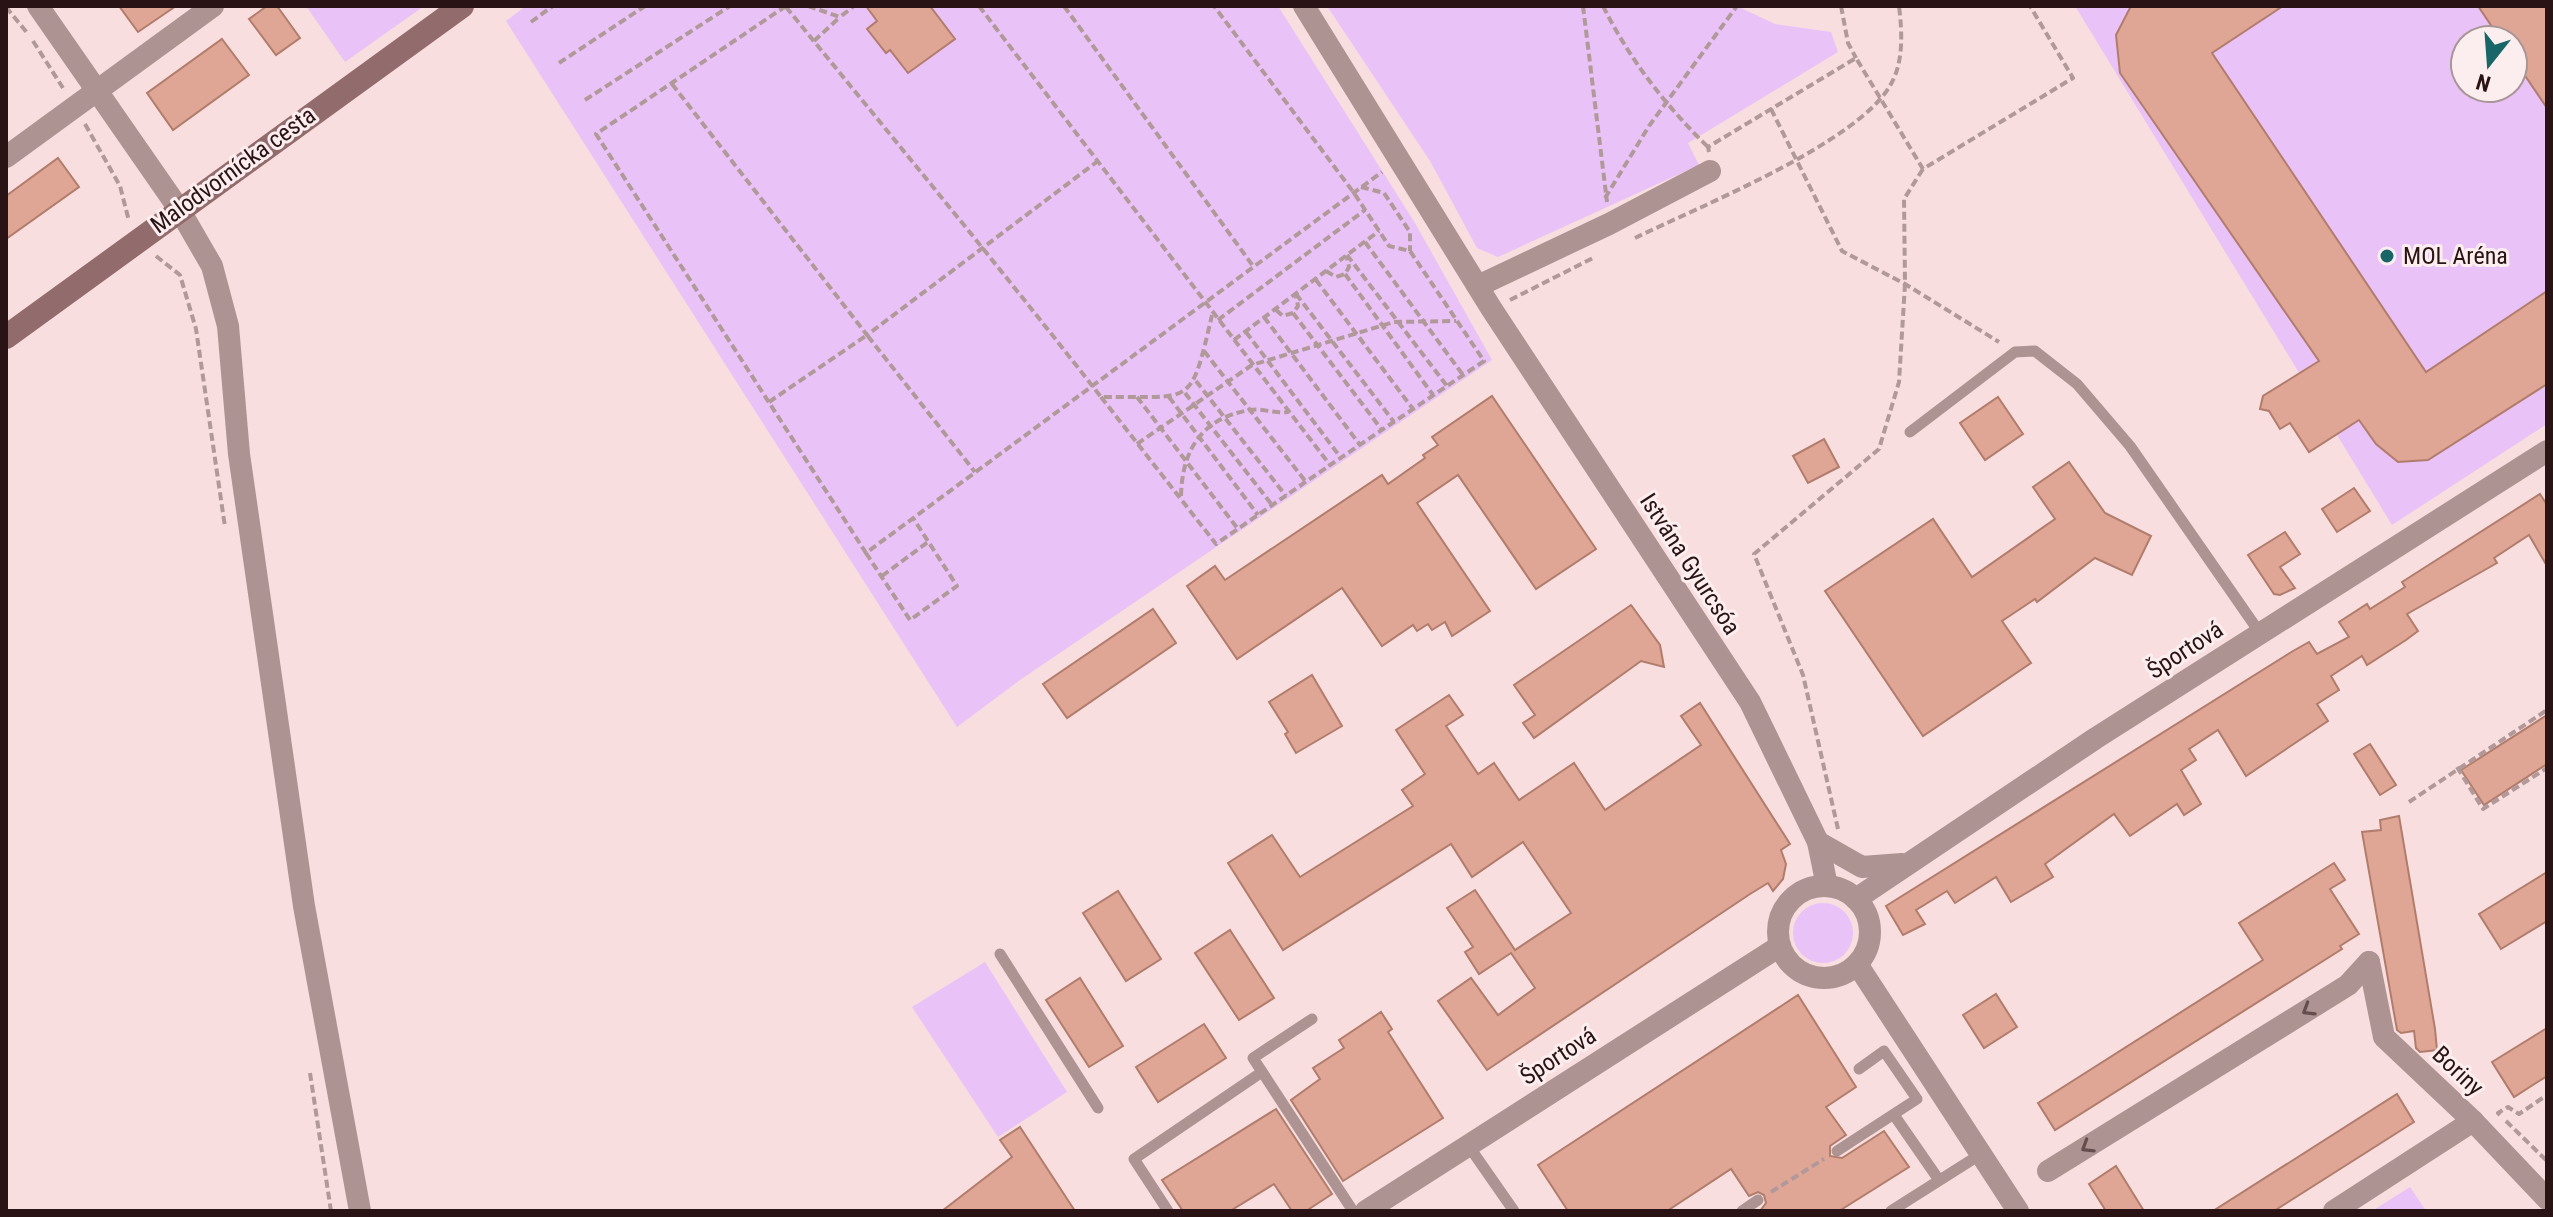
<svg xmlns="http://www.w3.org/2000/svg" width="2553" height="1217" font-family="'Roboto Condensed',sans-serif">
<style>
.green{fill:#e9c2f8;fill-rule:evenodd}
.building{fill:#dfa695;stroke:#b27c6c;stroke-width:2}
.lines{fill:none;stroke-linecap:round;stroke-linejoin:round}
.path{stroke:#b29999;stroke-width:4;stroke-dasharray:8 4;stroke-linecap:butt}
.lane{stroke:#ae9393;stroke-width:11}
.street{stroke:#ae9393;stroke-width:22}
.secondary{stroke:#926b6d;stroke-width:24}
.oneway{stroke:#654d4d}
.poi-dot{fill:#186668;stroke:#fceeef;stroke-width:3}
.labels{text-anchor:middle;stroke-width:6;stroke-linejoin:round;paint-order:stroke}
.street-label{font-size:24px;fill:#291314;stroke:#fceeef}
.poi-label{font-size:24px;fill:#291314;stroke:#fceeef;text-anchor:start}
</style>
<rect width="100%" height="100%" fill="#f8dede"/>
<g class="green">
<polygon points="306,6 424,6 345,62"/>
<polygon points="526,6 1278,6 1415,223 1492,360 1020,680 957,727 506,21"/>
<polygon points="1327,6 1737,6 1775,24 1831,32 1838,52 1688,143 1699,165 1498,257 1477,248 1430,161"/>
<path d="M2075,6H2547V424L2392,525ZM2465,40H2513V88H2465Z"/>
<circle cx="1823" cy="933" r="30"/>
<polygon points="985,962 1067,1092 998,1137 912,1007"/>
<polygon points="2410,1187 2426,1211 2372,1211"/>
</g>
<g class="building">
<polygon points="119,6 176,6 138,32"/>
<polygon points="267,6 277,6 300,38 276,55 249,19"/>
<polygon points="866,6 930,6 955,39 908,73 890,50 886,53 867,29 877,21"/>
<polygon points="2131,6 2283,6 2212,53 2426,372 2547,291 2547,384 2428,460 2398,462 2376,444 2359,420 2309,452 2290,423 2280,429 2269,411 2260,409 2263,396 2319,361 2120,73 2116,35"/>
<polygon points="2478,6 2547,6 2547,108 2513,58 2513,40 2501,40"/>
<polygon points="222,39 249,75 173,130 147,93"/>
<polygon points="58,158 79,187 6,239 6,196"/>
<polygon points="1492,396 1596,549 1536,589 1458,475 1417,503 1490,611 1452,636 1445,622 1432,630 1428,624 1417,631 1413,625 1382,646 1342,588 1237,659 1187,586 1215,566 1225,580 1382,475 1388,484 1425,458 1423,455 1438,445 1432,437"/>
<polygon points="1998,397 2023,434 1985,460 1960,423"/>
<polygon points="1824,439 1839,467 1808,483 1793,456"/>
<polygon points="2069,462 2105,513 2151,536 2132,575 2095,558 2037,602 2035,599 2002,621 2031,663 1923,736 1825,591 1933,519 1972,577 2055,519 2033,487"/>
<polygon points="2354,488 2370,511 2337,532 2322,509"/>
<polygon points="2540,494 2547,505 2547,566 2529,535 2494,558 2497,563 2407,614 2418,631 2406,640 2367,665 2362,656 2331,676 2339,690 2317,704 2328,721 2246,776 2218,730 2189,749 2196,760 2181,770 2201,804 2184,815 2177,804 2130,836 2114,814 2045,864 2053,877 2011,902 1996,877 1955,903 1947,891 1916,910 1925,924 1903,935 1886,906 2293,651 2309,642 2317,654 2349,637 2339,622 2367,604 2370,609 2405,587 2402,582"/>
<polygon points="2285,532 2300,554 2280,567 2295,588 2280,595 2274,594 2248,555"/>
<polygon points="1631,605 1660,645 1664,667 1641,661 1534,738 1523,723 1535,715 1514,685"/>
<polygon points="1153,609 1176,643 1067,718 1043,684"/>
<polygon points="1312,675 1342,726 1296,753 1285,734 1288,732 1269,702"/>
<polygon points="1449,695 1463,715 1446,726 1478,774 1494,763 1519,800 1574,763 1605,810 1701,745 1681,716 1700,703 1790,844 1781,850 1786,864 1783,879 1773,891 1768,883 1750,894 1487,1070 1438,1001 1471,978 1498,1015 1535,988 1511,953 1479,974 1465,952 1473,947 1447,908 1475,890 1515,950 1571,913 1523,842 1472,877 1451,844 1283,950 1228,863 1272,835 1300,877 1413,806 1402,790 1425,774 1396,730"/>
<polygon points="2547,715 2547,764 2484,805 2461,770"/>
<polygon points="2370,744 2396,785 2380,795 2354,754"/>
<polygon points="2399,816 2435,1029 2437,1050 2420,1052 2416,1048 2414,1031 2401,1033 2397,1030 2362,832 2381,830 2380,820"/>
<polygon points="2334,863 2345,880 2330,889 2359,934 2340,946 2342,949 2055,1130 2038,1103 2263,960 2239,923"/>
<polygon points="2547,872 2547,921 2501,949 2479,914"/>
<polygon points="1118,891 1161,959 1126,981 1083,913"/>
<polygon points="1230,930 1274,998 1239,1020 1195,953"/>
<polygon points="1080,978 1123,1046 1089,1067 1046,1000"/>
<polygon points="1996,994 2017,1027 1984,1048 1963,1015"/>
<polygon points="1798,995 1856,1087 1826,1107 1846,1135 1830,1146 1830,1156 1842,1158 1884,1131 1909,1167 1839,1211 1760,1211 1766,1203 1764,1195 1758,1192 1749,1196 1731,1169 1667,1211 1568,1211 1538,1165"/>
<polygon points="1381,1012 1392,1029 1388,1032 1443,1118 1343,1181 1291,1100 1320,1079 1313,1068 1344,1048 1339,1040"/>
<polygon points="1204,1024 1226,1058 1158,1102 1136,1067"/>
<polygon points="2547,1028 2547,1076 2514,1097 2492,1062"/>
<polygon points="2397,1094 2414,1122 2274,1211 2213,1211"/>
<polygon points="1276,1109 1332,1194 1306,1211 1292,1211 1274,1184 1230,1211 1183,1211 1162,1180"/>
<polygon points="1020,1127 1075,1211 942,1211 1012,1157 1000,1140"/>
<polygon points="2116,1166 2144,1211 2106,1211 2089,1184"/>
</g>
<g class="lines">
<g class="path">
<polyline points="786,6 596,134 866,553 1382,172"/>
<polyline points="808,6 840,17 854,6"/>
<polyline points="979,6 1330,465 1484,361 1410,251 1389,246 1354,193 1214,6"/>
<polyline points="1064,6 1253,266"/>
<polyline points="1583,6 1607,202"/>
<path d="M1603,6C1630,60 1665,105 1708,147"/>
<polyline points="1833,6 1837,6"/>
<polyline points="1841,6 1848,43 1856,58"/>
<polyline points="6,7 28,34"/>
<path d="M786,7C892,137 998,265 1101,397C1194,396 1190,409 1212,315"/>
<polyline points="531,22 553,6"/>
<polyline points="33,41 63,88"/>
<polyline points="814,41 840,17"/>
<polyline points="559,63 645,6"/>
<polyline points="672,84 867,335 1098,161"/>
<polyline points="585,100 730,6"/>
<polyline points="1771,109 1842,251 1905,284 1999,342"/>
<polyline points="85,124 120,186 129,221"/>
<polyline points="1709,152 1708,147 1856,58 1923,169 2073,78 2030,6"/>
<polyline points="1361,187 1384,193 1410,232 1410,251"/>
<polyline points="1605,198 1649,126 1737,6"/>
<path d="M1635,238C1698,207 1859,143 1891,84C1904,61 1902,31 1899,6"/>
<polyline points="1365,242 1463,375"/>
<polyline points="1347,255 1447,386"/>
<polyline points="156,256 180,275 196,329 225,527"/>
<polyline points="1326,271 1336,277 1345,274 1349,267 1347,258"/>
<polyline points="1345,274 1433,395"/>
<polyline points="1316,280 1413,409"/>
<polyline points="1296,294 1394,422"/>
<polyline points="1510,300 1595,257"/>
<polyline points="1276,310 1283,316 1293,313 1298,306 1296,296"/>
<polyline points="1293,313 1382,430"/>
<polyline points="1264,317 1360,445"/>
<polyline points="1218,320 1365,210"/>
<polyline points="1246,332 1341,458"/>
<polyline points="1234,340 1379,231"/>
<polyline points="1204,351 1306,482"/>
<polyline points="1196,381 1286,496"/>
<polyline points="1185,393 1272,505"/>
<polyline points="1101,397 1216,544 1330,465"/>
<polyline points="1137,397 1238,529"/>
<polyline points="1169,397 1258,515"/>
<polyline points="769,402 867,335 975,472"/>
<polyline points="1137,444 1252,365 1394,322 1456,321"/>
<path d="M1181,496C1182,451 1201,418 1250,410C1263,408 1275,414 1288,412"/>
<polyline points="866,553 910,620 957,586 913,518"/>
<polyline points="882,576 928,542"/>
<polyline points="2457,767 2483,809 2547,768"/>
<polyline points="2409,802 2547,710"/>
<polyline points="1838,829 1803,675 1754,554 1879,449 1899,382 1905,284 1904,199 1923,169"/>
<polyline points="310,1073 331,1211"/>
<polyline points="2500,1115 2498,1113 2508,1107 2519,1114 2547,1095"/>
<polyline points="2506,1121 2547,1161"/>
<polyline points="1771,1192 1824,1159"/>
</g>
<g class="lane">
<polyline points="1910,432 2015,352 2035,351 2077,384 2130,446 2260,633"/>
<polyline points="1000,954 1098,1108"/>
<polyline points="1312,1019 1253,1058 1353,1211"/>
<polyline points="1894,1115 1939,1180"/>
<polyline points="1468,1145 1514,1211"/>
<polyline points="1837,1151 1917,1099 1884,1051 1859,1069"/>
<polyline points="1168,1211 1134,1159 1262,1072"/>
<polyline points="1742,1211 1758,1200"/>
<polyline points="1891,1211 1981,1154"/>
</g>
<g class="street">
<polyline points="38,6 179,209 212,266 228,326 239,454 304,906 360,1211"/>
<polyline points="1304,6 1491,308 1750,702 1818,842 1827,886"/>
<polyline points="6,157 213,6"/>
<polyline points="1478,286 1609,224 1710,171"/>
<polyline points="1818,842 1862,867 1902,864"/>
<circle cx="1824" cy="932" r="46"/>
<polyline points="1856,899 2096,738 2547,451"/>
<polyline points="2369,962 2384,1037 2473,1121 2547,1199"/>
<polyline points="1857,964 2018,1211"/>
<polyline points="2048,1171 2348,985 2369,962"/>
<polyline points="1366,1211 1780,946"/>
<polyline points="2334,1211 2473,1121"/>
</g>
<polyline class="secondary" points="6,337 462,6"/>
</g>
<defs><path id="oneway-chevron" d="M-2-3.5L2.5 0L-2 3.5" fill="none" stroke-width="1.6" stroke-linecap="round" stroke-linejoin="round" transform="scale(2)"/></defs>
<g class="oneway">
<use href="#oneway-chevron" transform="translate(2308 1010) rotate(148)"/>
<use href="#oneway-chevron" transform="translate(2087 1147) rotate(148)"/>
</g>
<circle class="poi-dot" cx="2387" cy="256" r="8"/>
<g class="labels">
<g class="street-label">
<text transform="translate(233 170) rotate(-36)" y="8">Malodvornícka cesta</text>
<text transform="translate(1690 564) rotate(57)" y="8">Istvána Gyurcsóa</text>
<text transform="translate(2185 650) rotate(-33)" y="8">Športová</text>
<text transform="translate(1558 1056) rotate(-33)" y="8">Športová</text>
<text transform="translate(2458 1071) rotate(43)" y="8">Boriny</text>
</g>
<g class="poi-label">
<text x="2403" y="264">MOL Aréna</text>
</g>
</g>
<rect width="2553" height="1217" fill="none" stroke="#291314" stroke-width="16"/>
<g transform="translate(2489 64) rotate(197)"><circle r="38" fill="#fceeef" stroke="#a89697" stroke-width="2"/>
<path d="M0-6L14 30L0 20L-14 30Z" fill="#186668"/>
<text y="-12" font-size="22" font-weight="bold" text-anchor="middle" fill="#291314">N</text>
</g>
</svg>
